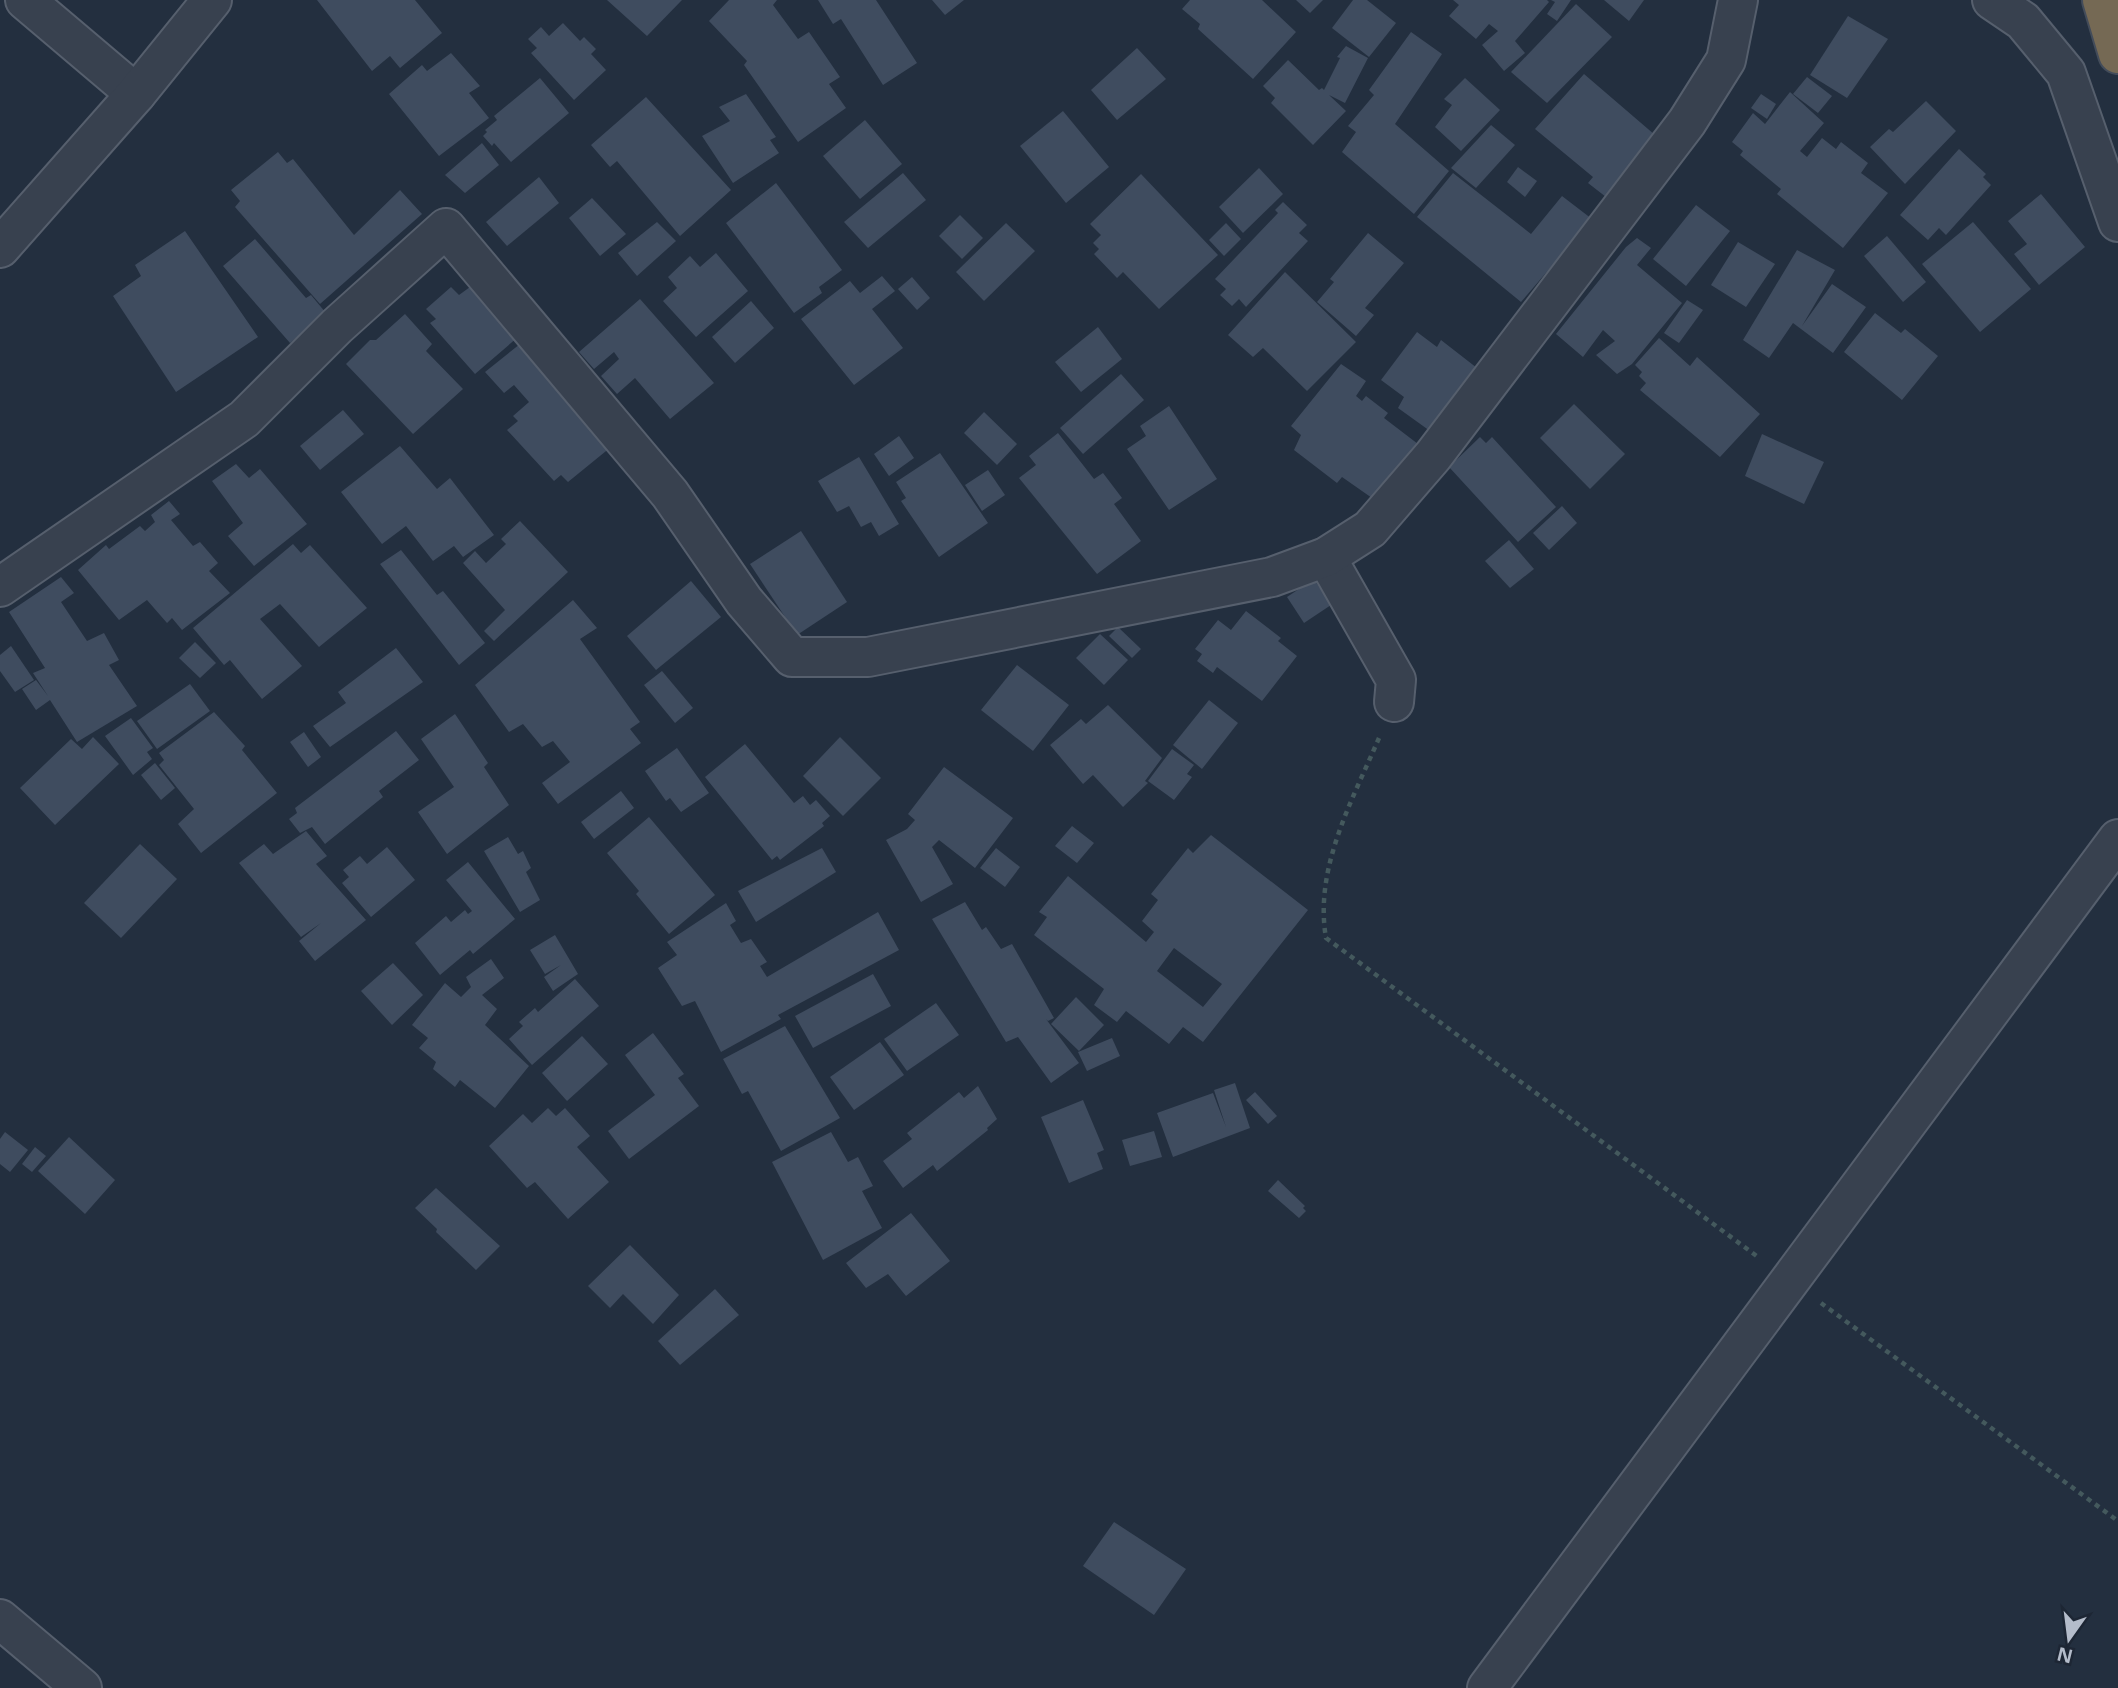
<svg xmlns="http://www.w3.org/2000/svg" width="2118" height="1688" font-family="'Open Sans',sans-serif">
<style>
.building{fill:#3f4c5f;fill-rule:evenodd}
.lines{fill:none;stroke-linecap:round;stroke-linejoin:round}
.street-casing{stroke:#565f6d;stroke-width:42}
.highway-casing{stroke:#434c5a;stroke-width:42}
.path{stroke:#44595d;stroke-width:4.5;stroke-dasharray:5 5;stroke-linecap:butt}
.street{stroke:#38414f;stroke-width:38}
.highway{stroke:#756954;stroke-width:38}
</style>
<rect width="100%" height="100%" fill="#232f3f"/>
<g class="building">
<polygon points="317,0 415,0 442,33 400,68 390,56 372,71"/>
<polygon points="607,0 682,0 647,36"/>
<polygon points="729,0 777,0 773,5 798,39 809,32 840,77 829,84 846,108 798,142 744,65 747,61 709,21"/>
<polygon points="818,0 876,0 917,63 883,85 841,19 833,24"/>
<polygon points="932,0 964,0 945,15"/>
<polygon points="1190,0 1262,0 1296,32 1253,79 1198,29 1200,24 1182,9"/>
<polygon points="1296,0 1323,0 1310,13"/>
<polygon points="1353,0 1367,0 1396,23 1369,57 1332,28"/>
<polygon points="1453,0 1547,0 1549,2 1515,41 1525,53 1504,71 1482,45 1498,31 1489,24 1476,39 1449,16 1459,5"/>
<polygon points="1551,0 1571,0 1557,21 1547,14 1555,2"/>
<polygon points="1604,0 1644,0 1629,21"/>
<polygon points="1576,4 1612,37 1547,103 1511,72"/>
<polygon points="1848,16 1888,39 1847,98 1810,75"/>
<polygon points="563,23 580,41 584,37 596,49 591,54 606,70 574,100 531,53 537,48 528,39 541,27 549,36"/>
<polygon points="1411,32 1442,54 1395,124 1449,171 1414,214 1342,152 1356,132 1348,126 1374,95 1369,90"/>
<polygon points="1346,46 1368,58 1345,103 1329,95 1346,111 1313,145 1271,103 1275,98 1263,86 1288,60 1319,90 1322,88 1324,90 1340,58 1337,57"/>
<polygon points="1137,48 1166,79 1117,120 1091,90"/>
<polygon points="451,53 480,86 469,93 489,118 439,156 389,94 422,65 427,71"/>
<polygon points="1584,74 1655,135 1606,197 1588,183 1593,177 1535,129"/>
<polygon points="1807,77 1832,96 1818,113 1793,94"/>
<polygon points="540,78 569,113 511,162 494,143 492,146 483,136 487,132 485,130 497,120 494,116"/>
<polygon points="1465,78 1500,110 1461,151 1435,127 1452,105 1444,99"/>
<polygon points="1790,92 1824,123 1800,151 1807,157 1822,138 1836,149 1841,142 1868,163 1861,173 1888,193 1843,248 1777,194 1781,189 1740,155 1743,151 1732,142 1753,113 1765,124"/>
<polygon points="746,94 776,137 770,140 779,153 733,183 702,136 730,121 719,107"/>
<polygon points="1761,94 1776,104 1767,119 1751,108"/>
<polygon points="646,97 731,190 680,236 617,161 610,167 591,145"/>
<polygon points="1926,101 1956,131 1905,184 1870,147 1889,129 1893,132"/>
<polygon points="1063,111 1109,167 1066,203 1020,146"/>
<polygon points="865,120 902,164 860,199 823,156"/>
<polygon points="1491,125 1515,145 1476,188 1451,168"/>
<polygon points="482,143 499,165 465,193 445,175"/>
<polygon points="1959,149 1986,174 1983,177 1991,185 1946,235 1939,228 1928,240 1900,215"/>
<polygon points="278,152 287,163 293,159 354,235 400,190 422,214 320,304 235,207 240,201 231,190"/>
<polygon points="1518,167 1537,181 1525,197 1507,182"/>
<polygon points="1259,168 1283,194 1243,233 1219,207"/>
<polygon points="903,173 926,200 868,248 844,222"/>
<polygon points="1453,173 1531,234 1562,196 1592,219 1521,302 1417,217"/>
<polygon points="1141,174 1218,255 1159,309 1123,272 1117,278 1094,254 1099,249 1093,243 1101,235 1090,224"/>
<polygon points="539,177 559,203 507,246 486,222"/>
<polygon points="776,183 842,270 819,287 822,293 794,313 726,223"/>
<polygon points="2041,194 2085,247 2039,285 2014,254 2027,244 2008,221"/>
<polygon points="592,198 626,234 600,256 569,218"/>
<polygon points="1283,202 1307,225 1299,233 1308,241 1246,307 1239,299 1232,306 1220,295 1226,289 1215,279 1278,213 1275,210"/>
<polygon points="1696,205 1730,231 1686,286 1653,259"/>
<polygon points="960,215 983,238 962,259 939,236"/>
<polygon points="657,222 676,241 637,276 618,253"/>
<polygon points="1973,222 2031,289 1980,332 1922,264"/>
<polygon points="1006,223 1035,251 984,301 956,272"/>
<polygon points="1226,223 1241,239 1224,256 1209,240"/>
<polygon points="185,231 258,337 176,392 113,296 141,276 135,265"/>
<polygon points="1368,233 1404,263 1365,308 1374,315 1356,336 1317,302 1334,282 1330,279"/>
<polygon points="1887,236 1926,282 1903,302 1864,256"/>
<polygon points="1637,238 1651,248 1637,265 1682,303 1632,364 1617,374 1596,355 1615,341 1603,330 1583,357 1556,334 1626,247"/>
<polygon points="255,239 306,298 311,295 326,313 290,343 223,266"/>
<polygon points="1738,242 1775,264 1746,307 1711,285"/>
<polygon points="1797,250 1835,270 1802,326 1832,284 1866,307 1833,353 1793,323 1769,358 1743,340"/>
<polygon points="716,253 748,291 696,337 663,301 677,288 668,277 690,256 700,267"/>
<polygon points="1285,272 1356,342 1307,391 1263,348 1253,357 1228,335"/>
<polygon points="882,276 895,291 872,309 903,348 854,385 801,319 850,281 860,293"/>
<polygon points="912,277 930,298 917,310 898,289"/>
<polygon points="451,287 459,295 470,287 518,337 475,374 430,323 436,319 426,309"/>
<polygon points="640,299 714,383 670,419 635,378 617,394 601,376 619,359 614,352 594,369 579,352"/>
<polygon points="1687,300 1703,310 1679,343 1664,333"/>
<polygon points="751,301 774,328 735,363 712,337"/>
<polygon points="1875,313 1901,333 1905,329 1938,356 1902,400 1844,352"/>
<polygon points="405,314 432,344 426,351 463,389 413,434 346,364 370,340 376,340"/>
<polygon points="1098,327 1122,359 1081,392 1055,362"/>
<polygon points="1417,332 1437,347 1441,340 1477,368 1430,431 1398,408 1404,397 1381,380"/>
<polygon points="1659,338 1690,366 1697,357 1760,414 1720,457 1640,390 1646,383 1639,376 1642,372 1635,365"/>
<polygon points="520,344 611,447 568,482 561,475 554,481 507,430 518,421 513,416 529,402 514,385 504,393 485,372"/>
<polygon points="1341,364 1366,381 1356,396 1362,401 1366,396 1388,413 1384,418 1418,444 1372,498 1342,477 1337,483 1294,450 1301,435 1291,426"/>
<polygon points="1121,374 1144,400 1083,454 1060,428"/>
<polygon points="1574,404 1625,454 1590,489 1540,438"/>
<polygon points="1169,406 1217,479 1169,510 1127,449 1146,436 1140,426"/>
<polygon points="343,410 364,434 320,470 300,446"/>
<polygon points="984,412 1017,444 997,465 964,433"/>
<polygon points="1058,433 1094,479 1103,473 1122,498 1114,504 1141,541 1097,574 1019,478 1036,465 1029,456"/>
<polygon points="1762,434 1824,462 1804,504 1745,476"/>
<polygon points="899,436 914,458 889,476 874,454"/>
<polygon points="1480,437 1486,443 1492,437 1556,507 1518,542 1449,467"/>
<polygon points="400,446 437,489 450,478 494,535 463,557 454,546 433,561 406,526 382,544 341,492"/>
<polygon points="940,453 988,523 939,557 901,501 906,498 896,482"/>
<polygon points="859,457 899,524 879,536 871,522 861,527 849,506 837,512 818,481"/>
<polygon points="236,464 249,478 260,469 307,524 254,566 228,536 243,523 212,481"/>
<polygon points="988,470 1005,495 982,511 965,485"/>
<polygon points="169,501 180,514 171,520 193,546 200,542 218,563 209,571 230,593 182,630 172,618 167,623 147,600 119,620 78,570 106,545 109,549 140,526 145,531 155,522 151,515"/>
<polygon points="1562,506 1577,523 1549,550 1533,533"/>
<polygon points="520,521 568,572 494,641 484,631 505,610 463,563 475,551 486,563 506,544 501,539"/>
<polygon points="801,531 847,602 797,635 750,564"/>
<polygon points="1509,540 1534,569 1510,588 1485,561"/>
<polygon points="293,544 301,553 310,545 367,608 319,647 280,604 260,619 302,666 262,699 230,660 224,665 193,628"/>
<polygon points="401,550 437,595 443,591 485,643 459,665 380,564"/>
<polygon points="61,577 74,593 61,602 87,641 104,633 119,660 109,665 137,706 77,742 50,700 36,710 22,689 36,680 48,696 33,673 45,668 9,612"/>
<polygon points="1314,579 1331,605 1304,623 1287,597"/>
<polygon points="691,581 721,617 656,670 627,636"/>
<polygon points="573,600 597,628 580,639 640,722 630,729 641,743 558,804 542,783 570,762 553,741 542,747 523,724 509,732 475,685"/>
<polygon points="1246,611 1281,638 1278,641 1297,656 1262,701 1217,667 1213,673 1197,661 1202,654 1195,649 1218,620 1231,630"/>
<polygon points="1118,627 1141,649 1132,658 1109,636"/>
<polygon points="1100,634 1128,660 1104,685 1076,658"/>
<polygon points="195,642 216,663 200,678 179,658"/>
<polygon points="11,646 34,680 15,692 0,671 0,655"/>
<polygon points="396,648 423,682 330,747 313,726 346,703 338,692"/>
<polygon points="1017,665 1069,705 1033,751 981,710"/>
<polygon points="662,671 693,708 675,723 644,685"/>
<polygon points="190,684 210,711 157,749 137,721"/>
<polygon points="1209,700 1238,723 1202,769 1173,745"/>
<polygon points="1108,705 1162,758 1145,781 1148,783 1123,807 1093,775 1083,784 1050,745 1081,719 1086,724"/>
<polygon points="214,712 245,746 242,750 277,793 201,853 178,824 194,809 159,765 164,760 159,753"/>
<polygon points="455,714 488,763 484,767 509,805 447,854 418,812 454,787 421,739"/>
<polygon points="131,718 153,748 147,752 152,759 133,775 105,736"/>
<polygon points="396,731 419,760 379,791 383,797 325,844 312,827 300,833 289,819 297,813 295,808"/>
<polygon points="304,732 321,757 308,767 290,742"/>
<polygon points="93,737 119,764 55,825 20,788 71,739 82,749"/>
<polygon points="840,737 881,778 843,816 803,776"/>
<polygon points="745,744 794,803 803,796 810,805 816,800 830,816 822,823 824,826 780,860 777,856 772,860 705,777"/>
<polygon points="677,748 709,793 681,812 670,798 666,801 645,771"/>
<polygon points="1172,749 1194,765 1187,774 1192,777 1174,800 1148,781"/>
<polygon points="155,763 175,788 161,800 141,775"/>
<polygon points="944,767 1013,818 975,868 939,840 932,847 953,884 921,902 886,840 907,829 915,820 908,814"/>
<polygon points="621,791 634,808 594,839 581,822"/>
<polygon points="649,817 715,895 669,934 636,894 639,891 607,853"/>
<polygon points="1072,826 1094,843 1077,863 1055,846"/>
<polygon points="306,831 327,856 316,864 366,920 315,961 299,941 321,923 301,937 239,863 264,844 273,854"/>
<path d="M1211,835L1308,910L1203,1042L1183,1027L1169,1044L1126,1011L1117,1022L1094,1005L1104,989L1034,935L1047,917L1039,912L1068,876L1146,942L1154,932L1142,921L1158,900L1151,894L1188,848L1193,853ZM1174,948L1222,984L1203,1007L1157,971Z"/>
<polygon points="508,837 518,854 523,851 531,868 526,872 540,900 520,912 484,851"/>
<polygon points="140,844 177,879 121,938 84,903"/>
<polygon points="387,847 415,880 371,917 342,883 349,877 343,870 360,856 367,864"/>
<polygon points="822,848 836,872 756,922 738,891"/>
<polygon points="996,848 1020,867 1005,887 980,868"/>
<polygon points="468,862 515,919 473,954 470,950 440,975 415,943 446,916 451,922 465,910 468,914 472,911 446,880"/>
<polygon points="965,902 982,930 986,927 1001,949 1012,944 1054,1018 1048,1021 1046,1019 1079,1063 1051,1083 1018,1037 1006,1042 932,919"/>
<polygon points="726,903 736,921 730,925 741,943 751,939 767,962 760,966 767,977 878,912 899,950 778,1015 781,1019 721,1052 695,1001 682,1006 658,968 677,955 667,942"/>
<polygon points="555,935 578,974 553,991 544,977 561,965 545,974 530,950"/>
<polygon points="491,959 504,978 482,995 497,1009 485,1025 529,1066 495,1108 460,1080 455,1087 433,1069 436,1062 419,1048 428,1038 412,1025 445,983 461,997 471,987 466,977"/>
<polygon points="393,963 423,995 392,1025 361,991"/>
<polygon points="873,974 891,1006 813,1048 795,1016"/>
<polygon points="575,979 599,1006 532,1065 509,1039 523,1026 519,1022 535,1008 538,1012"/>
<polygon points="1076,997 1104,1025 1079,1051 1051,1024"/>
<polygon points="936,1003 959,1035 907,1071 884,1039"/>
<polygon points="785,1026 840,1118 781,1151 748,1091 742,1094 723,1059"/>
<polygon points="653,1033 684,1074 678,1078 699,1106 629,1159 608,1131 655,1095 625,1055"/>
<polygon points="582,1036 608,1064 567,1101 542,1073"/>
<polygon points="1112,1038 1120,1056 1087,1071 1078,1052"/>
<polygon points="880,1042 904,1075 854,1110 830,1077"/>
<polygon points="1235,1083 1250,1128 1173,1157 1157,1113 1213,1093 1226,1127 1214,1090"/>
<polygon points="978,1086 997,1119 987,1128 988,1130 937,1171 933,1165 903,1188 883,1161 912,1139 907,1133 959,1092 964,1098"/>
<polygon points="1255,1092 1277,1116 1268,1124 1246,1100"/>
<polygon points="1083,1100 1104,1150 1097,1153 1103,1169 1069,1183 1041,1117"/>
<polygon points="548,1108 556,1116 565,1108 590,1136 577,1147 609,1182 568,1219 535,1182 527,1188 489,1146 523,1114 532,1123"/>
<polygon points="1154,1131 1162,1157 1130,1166 1122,1140"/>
<polygon points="5,1132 28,1150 10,1172 0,1164 0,1139"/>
<polygon points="831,1132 848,1162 858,1157 873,1186 862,1191 882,1228 823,1260 772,1162"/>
<polygon points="69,1137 115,1180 85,1214 38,1171"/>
<polygon points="35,1147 46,1156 32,1172 22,1164"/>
<polygon points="1278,1180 1305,1206 1303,1208 1306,1211 1299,1218 1268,1191"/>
<polygon points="436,1188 500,1246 476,1270 436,1232 437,1229 415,1208"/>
<polygon points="911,1213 950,1261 906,1296 888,1274 866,1288 846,1263"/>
<polygon points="630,1245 679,1295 653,1324 623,1294 610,1308 588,1286"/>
<polygon points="715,1289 739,1315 680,1365 658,1341"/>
<polygon points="1114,1522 1186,1569 1154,1615 1083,1566"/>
</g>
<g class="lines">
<defs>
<g id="street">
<polyline points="25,0 136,94"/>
<polyline points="1992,0 2023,21 2066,73 2118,222"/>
<polyline points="0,248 136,94 212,0"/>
<polyline points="1326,557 1396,680 1394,702"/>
<polyline points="0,587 244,419 337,326 446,228 670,494 744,601 792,657 868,657 1272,577 1326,557 1370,529 1433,456 1687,122 1726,60 1738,0"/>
<polyline points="0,1619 82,1688"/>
<polyline points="1487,1688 2118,839"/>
</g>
<polyline id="highway" points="2102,0 2118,54"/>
</defs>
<use href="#street" class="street-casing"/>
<use href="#highway" class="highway-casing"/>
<g class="path">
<path d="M1379,738C1352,801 1314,868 1326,938L1758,1257"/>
<polyline points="1821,1303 2118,1521"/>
</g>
<use href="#street" class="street"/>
<use href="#highway" class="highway"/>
</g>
<g transform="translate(2069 1639) rotate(194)" stroke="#1d2634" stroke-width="5" paint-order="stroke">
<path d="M0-5L12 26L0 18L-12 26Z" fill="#b4bcca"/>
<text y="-10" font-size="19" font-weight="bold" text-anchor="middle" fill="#b4bcca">N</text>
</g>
</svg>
